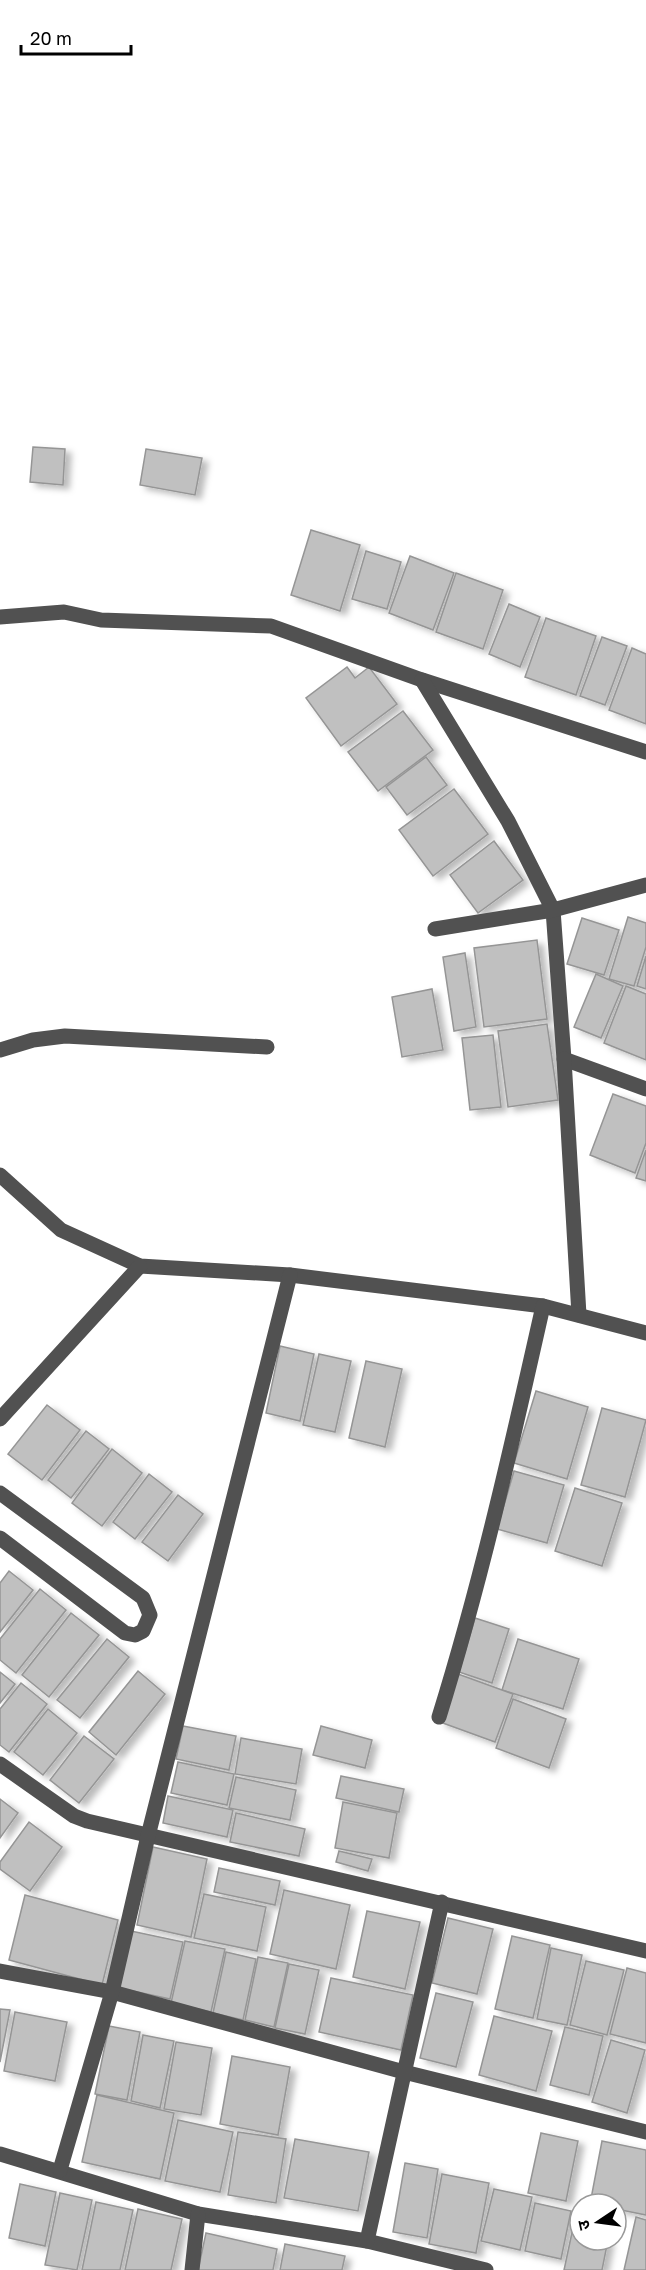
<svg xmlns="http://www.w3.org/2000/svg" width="646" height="2270" font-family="'Golos Text','Noto Sans Devanagari',sans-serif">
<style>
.building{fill:#c0c0c0;stroke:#959595;stroke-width:1.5;filter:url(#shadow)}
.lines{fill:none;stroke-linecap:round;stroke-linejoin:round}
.minor{stroke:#515151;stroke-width:15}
</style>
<defs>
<filter id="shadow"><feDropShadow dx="6" dy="4" stdDeviation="3" flood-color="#0004"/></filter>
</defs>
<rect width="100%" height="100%" fill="#fff"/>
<g class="building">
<polygon points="33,447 65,449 63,485 30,482"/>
<polygon points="146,449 202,458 195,495 140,485"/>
<polygon points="311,530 360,545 340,611 291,595"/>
<polygon points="366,551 401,562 387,609 352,599"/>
<polygon points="410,556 454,573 433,630 389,613"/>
<polygon points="456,573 503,590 483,649 436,632"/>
<polygon points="509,604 540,617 520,667 489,654"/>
<polygon points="546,618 596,636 576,695 525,677"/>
<polygon points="602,637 627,646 605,705 580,696"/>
<polygon points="632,648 646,654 646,724 609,710"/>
<polygon points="347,667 355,678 369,667 397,704 341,746 306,698"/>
<polygon points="403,711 433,750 378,791 348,752"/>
<polygon points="426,757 447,785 407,815 386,787"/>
<polygon points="454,789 488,834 433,876 399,830"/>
<polygon points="494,841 523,880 478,913 450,875"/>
<polygon points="628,917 646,923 646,947 634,986 609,979"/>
<polygon points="582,918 619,930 604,975 567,964"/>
<polygon points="537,940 547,1019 484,1027 474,948"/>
<polygon points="465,953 476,1027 454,1031 443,957"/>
<polygon points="646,956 646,989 637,986"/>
<polygon points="596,974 623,986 601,1038 574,1027"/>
<polygon points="626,986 646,994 646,1060 604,1043"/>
<polygon points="432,989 443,1050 402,1057 392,997"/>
<polygon points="547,1024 558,1100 508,1107 498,1031"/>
<polygon points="493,1035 501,1107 470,1110 462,1038"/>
<polygon points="613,1094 646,1106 646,1143 635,1173 590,1155"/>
<polygon points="646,1150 646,1181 636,1178"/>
<polygon points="280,1346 314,1354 300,1421 266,1413"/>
<polygon points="319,1354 351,1361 335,1432 303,1425"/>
<polygon points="366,1361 402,1369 385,1447 349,1438"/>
<polygon points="536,1391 588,1407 567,1479 514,1463"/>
<polygon points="47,1405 80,1430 42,1480 8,1454"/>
<polygon points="602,1408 646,1420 625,1497 581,1485"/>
<polygon points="86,1431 109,1449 71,1498 48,1480"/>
<polygon points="112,1449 142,1473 102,1526 72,1503"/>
<polygon points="514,1471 564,1485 547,1543 497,1529"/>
<polygon points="149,1474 172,1492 135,1539 113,1522"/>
<polygon points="575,1488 622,1503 602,1566 555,1551"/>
<polygon points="178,1495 203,1514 168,1561 142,1542"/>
<polygon points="9,1571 33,1590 0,1632 0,1583"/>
<polygon points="40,1589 66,1610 16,1673 0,1660 0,1639"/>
<polygon points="71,1613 99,1635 49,1697 22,1675"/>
<polygon points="475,1618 509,1629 492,1683 459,1672"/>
<polygon points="107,1639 129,1657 80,1718 57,1700"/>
<polygon points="518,1639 579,1659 563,1709 502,1690"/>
<polygon points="138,1671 165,1694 116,1755 89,1732"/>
<polygon points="0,1672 15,1684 0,1703"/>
<polygon points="458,1674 513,1694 495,1742 440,1722"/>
<polygon points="21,1683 47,1704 9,1752 0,1745 0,1709"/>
<polygon points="513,1699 566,1719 549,1768 496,1748"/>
<polygon points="48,1709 77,1733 43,1775 14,1752"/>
<polygon points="183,1726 236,1736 229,1770 176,1759"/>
<polygon points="321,1726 372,1740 365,1768 313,1755"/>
<polygon points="84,1736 114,1759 79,1803 50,1780"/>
<polygon points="241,1738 302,1749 296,1784 235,1774"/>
<polygon points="178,1762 234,1774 227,1805 171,1793"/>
<polygon points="341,1776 404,1789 399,1812 336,1798"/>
<polygon points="236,1777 296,1790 290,1820 229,1808"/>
<polygon points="168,1796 233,1810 227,1837 163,1823"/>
<polygon points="0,1799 18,1813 0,1838"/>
<polygon points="343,1802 397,1813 389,1858 335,1848"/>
<polygon points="236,1813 305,1829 299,1856 230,1842"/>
<polygon points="29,1822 62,1847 30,1891 0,1869 0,1862"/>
<polygon points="153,1847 207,1859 191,1937 137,1925"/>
<polygon points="339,1851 372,1859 368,1871 336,1862"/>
<polygon points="219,1868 280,1881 275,1905 214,1892"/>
<polygon points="284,1890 350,1905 336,1969 270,1954"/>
<polygon points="204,1894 266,1907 257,1951 194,1938"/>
<polygon points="25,1895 118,1920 102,1985 9,1960"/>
<polygon points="367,1911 420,1922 405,1989 353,1977"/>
<polygon points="448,1918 493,1929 477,1994 432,1983"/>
<polygon points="131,1931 183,1942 170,1999 119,1988"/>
<polygon points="512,1936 550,1945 533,2018 495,2009"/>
<polygon points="185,1941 225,1949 211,2012 171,2003"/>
<polygon points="551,1948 582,1955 567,2025 537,2019"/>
<polygon points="226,1952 256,1959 243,2020 213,2013"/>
<polygon points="258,1957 288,1963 274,2027 245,2020"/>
<polygon points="586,1961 624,1970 607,2035 570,2025"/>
<polygon points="289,1964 319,1970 305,2034 275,2028"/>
<polygon points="627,1968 646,1973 646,2043 610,2034"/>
<polygon points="331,1978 413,1995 401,2050 319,2032"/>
<polygon points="436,1993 473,2002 456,2067 420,2058"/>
<polygon points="0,2009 10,2010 0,2062"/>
<polygon points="15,2012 67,2022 55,2081 4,2071"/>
<polygon points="494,2016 552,2031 536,2091 479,2075"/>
<polygon points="109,2026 140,2032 127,2100 95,2094"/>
<polygon points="565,2027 603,2036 589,2095 550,2085"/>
<polygon points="143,2035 174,2041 160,2108 131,2101"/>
<polygon points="611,2040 645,2050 627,2113 592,2102"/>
<polygon points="176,2042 212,2048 201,2115 164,2109"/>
<polygon points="232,2056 290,2067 278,2135 220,2124"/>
<polygon points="97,2095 174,2113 160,2179 82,2162"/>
<polygon points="178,2120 233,2132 220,2192 165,2181"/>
<polygon points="238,2132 286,2139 276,2203 228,2195"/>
<polygon points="541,2133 578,2141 566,2201 528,2193"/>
<polygon points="295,2139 369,2152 358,2211 284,2198"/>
<polygon points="602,2141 646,2150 646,2215 616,2209 616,2204 590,2204"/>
<polygon points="405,2163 438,2169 427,2238 393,2232"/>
<polygon points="442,2174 489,2183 476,2253 429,2244"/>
<polygon points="20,2184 56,2192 45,2246 9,2238"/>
<polygon points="494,2189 532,2197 520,2250 481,2241"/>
<polygon points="60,2193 92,2200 77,2270 45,2265"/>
<polygon points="96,2202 133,2210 120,2270 82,2270"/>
<polygon points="535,2203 571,2211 561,2259 525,2251"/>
<polygon points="138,2209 182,2219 171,2270 125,2270"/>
<polygon points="576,2214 580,2215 580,2240 608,2240 602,2270 564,2270"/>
<polygon points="636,2217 646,2220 646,2270 624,2270"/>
<polygon points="206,2233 277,2249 273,2270 198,2270"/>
<polygon points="285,2244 345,2256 342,2270 280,2270"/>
</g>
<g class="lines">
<g class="minor">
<polyline points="0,617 64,612 101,620 271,626 422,680 646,752"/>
<polyline points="422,680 508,821 553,910 564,1059 646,1089"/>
<polyline points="435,929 553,910 646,885"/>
<polyline points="0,1050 33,1040 65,1036 267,1047"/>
<polyline points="564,1059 579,1315"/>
<polyline points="0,1175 61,1230 140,1266 290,1275 543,1306 646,1333"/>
<polyline points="0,1419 140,1266"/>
<polyline points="0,1493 143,1598 150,1615 143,1631 135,1635 125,1633 0,1538"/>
<path d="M439,1717C481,1582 512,1444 543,1306"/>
<polyline points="0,1764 74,1816 87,1821 646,1951"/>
<polyline points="0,1971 112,1992 404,2072 646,2132"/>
<polyline points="0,2154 198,2214 367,2241 486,2270"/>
<polyline points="60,2170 112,1992 148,1836 290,1275"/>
<polyline points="367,2241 442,1902"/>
<polyline points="192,2270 198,2214"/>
</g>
</g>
<g transform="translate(598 2222) rotate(257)"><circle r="28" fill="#ffffff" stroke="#999999" stroke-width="1.5"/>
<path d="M0-4.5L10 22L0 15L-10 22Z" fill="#000000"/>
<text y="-9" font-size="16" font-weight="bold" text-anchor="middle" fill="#000000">उ</text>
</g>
<path d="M21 45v9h110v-9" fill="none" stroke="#000000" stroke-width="3"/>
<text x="30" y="45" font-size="18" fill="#000000" stroke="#ffffff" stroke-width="4.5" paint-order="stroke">20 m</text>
</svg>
